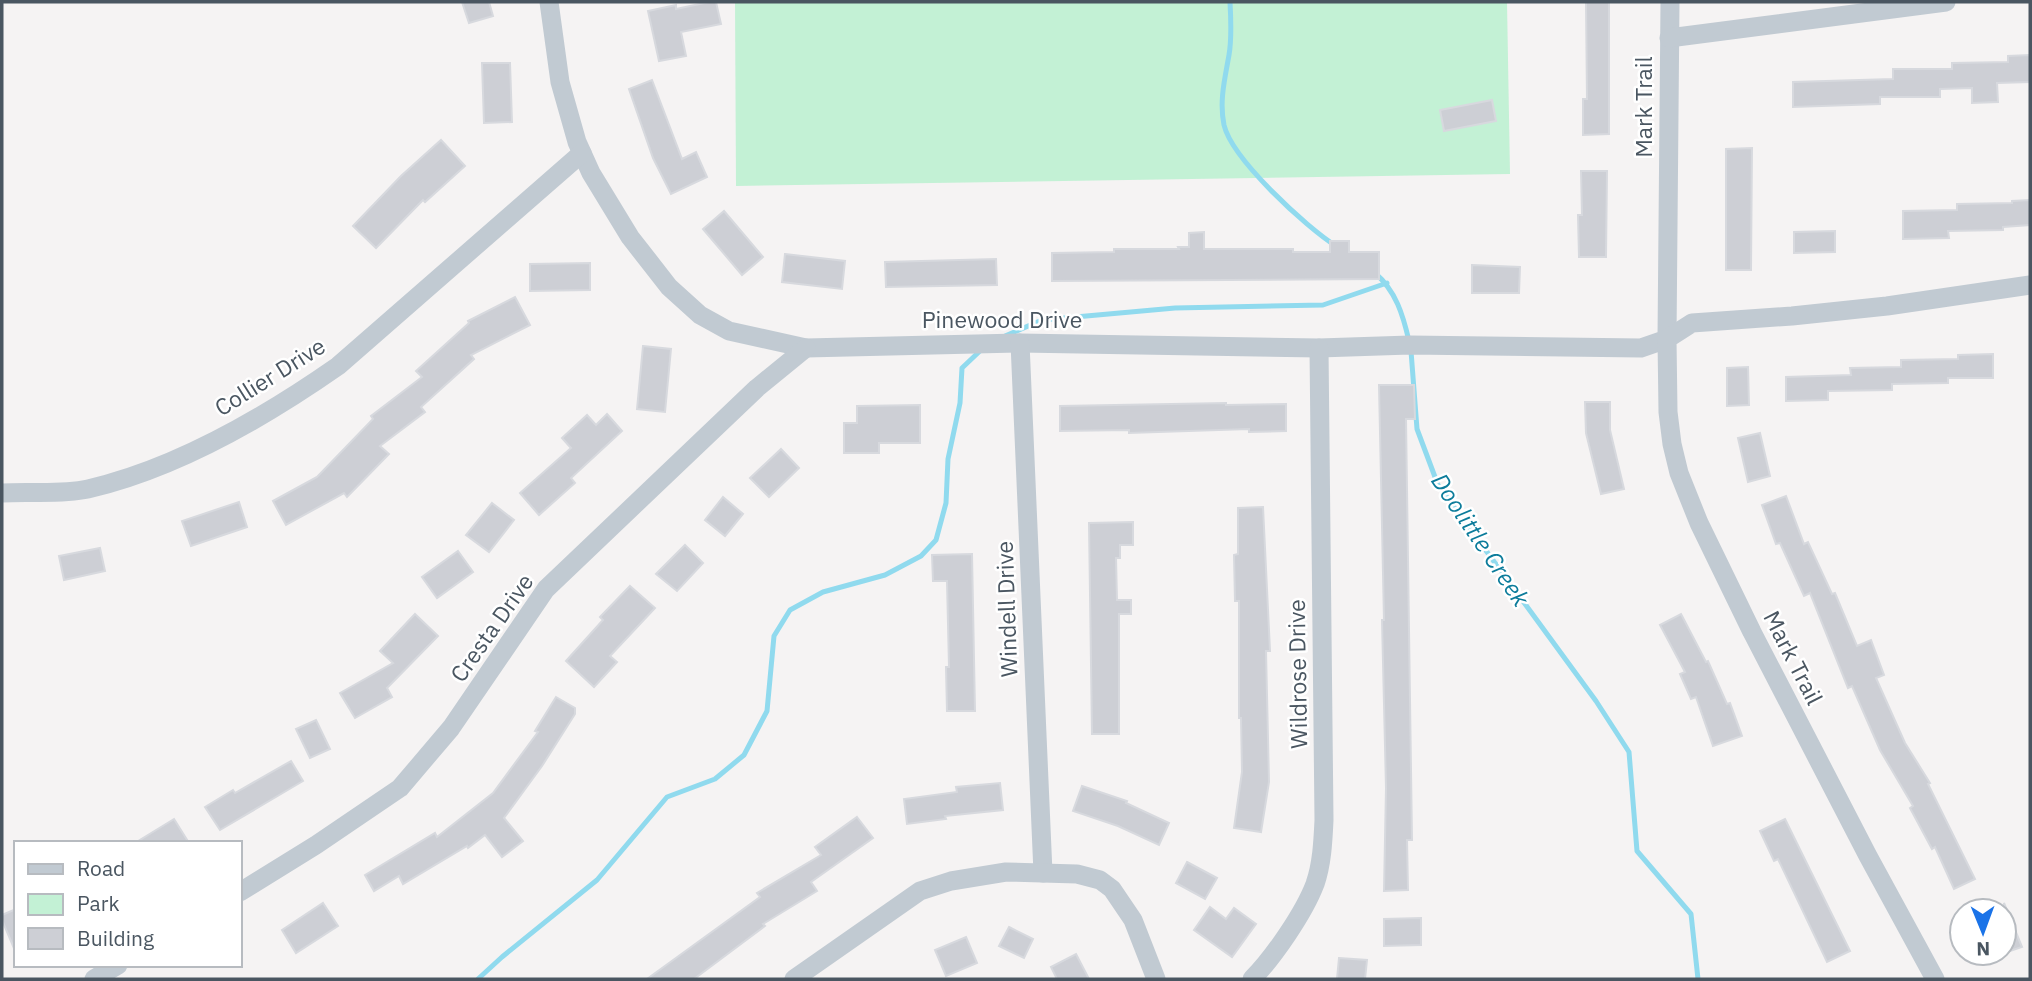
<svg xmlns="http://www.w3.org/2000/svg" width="2032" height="981" font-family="'IBM Plex Sans',sans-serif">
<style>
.green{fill:#c3f1d5}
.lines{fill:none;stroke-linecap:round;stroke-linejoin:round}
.stream{stroke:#90daee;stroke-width:5}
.building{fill:#cdcfd5;stroke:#d7d9de;stroke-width:2}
.minor{stroke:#c1cad2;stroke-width:19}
.labels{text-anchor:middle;stroke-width:5;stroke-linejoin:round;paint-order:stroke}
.street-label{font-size:23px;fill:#4a5661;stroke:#fff}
.water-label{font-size:24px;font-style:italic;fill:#0c7c9b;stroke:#fff}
</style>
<rect width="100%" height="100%" fill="#f5f3f3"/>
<polygon class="green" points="735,2 1507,2 1510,174 736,186"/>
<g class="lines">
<g class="stream">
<path d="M1230,2C1231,20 1232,38 1229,55C1225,78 1219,101 1224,125C1232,159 1306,227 1336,246"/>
<path d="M1375,273C1396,291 1403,315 1409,341"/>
<polyline points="1005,336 1042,320 1175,308 1323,305 1387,283"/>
<polyline points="1411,351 1417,429 1438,485 1596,701 1629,752 1637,851 1691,914 1698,979"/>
<polyline points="478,979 502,957 597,880 667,797 715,779 744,755 767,711 774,636 790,610 823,592 885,575 921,556 936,540 946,503 948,459 960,403 962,368 982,349"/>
</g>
</g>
<g class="building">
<polygon points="462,2 489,2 493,16 469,23"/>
<polygon points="709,2 716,2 721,24 681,32 686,56 659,61 648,11 676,5 676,9"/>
<polygon points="1586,2 1609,2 1609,134 1583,135 1583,99 1587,99"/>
<polygon points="2030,55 2030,82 1997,83 1998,102 1972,103 1972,88 1940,89 1940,97 1880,97 1880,104 1793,107 1793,82 1893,79 1893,69 1952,69 1952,63 2008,62 2008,56"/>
<polygon points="482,63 510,63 512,122 484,123"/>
<polygon points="652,80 682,159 696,152 707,177 671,194 653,158 629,89"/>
<polygon points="1492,100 1496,121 1444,131 1440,110"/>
<polygon points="441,140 465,166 425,202 423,200 376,248 353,226 401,176"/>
<polygon points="1752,148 1751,270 1726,270 1726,149"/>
<polygon points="1581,171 1607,171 1606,257 1579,257 1578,215 1582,215"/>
<polygon points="2030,200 2030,225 2003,227 2003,230 1948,231 1949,238 1903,239 1903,211 1957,210 1957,204 2012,203 2012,201"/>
<polygon points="724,211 763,257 742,275 703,229"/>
<polygon points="1835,231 1835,252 1794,253 1794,232"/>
<polygon points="1204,232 1204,249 1293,249 1293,252 1330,252 1330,241 1349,241 1349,252 1379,252 1379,279 1052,281 1052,253 1114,252 1114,249 1179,249 1178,247 1189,247 1189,233"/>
<polygon points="785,254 845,261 842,289 782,282"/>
<polygon points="996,259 997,285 886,287 885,262"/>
<polygon points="590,263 590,290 530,291 530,264"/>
<polygon points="1472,265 1520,267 1519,293 1472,293"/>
<polygon points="515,297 530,325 471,355 474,359 421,407 425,412 380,446 389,454 347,497 344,493 286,525 273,501 317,477 373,419 371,416 422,377 416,371 469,323 468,321"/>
<polygon points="643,346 671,349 665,412 637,409"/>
<polygon points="1993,354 1993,378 1948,378 1948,383 1892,384 1892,390 1828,391 1828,400 1786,401 1786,377 1851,375 1850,368 1901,367 1901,360 1958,359 1958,355"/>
<polygon points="1748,367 1749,405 1727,406 1727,368"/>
<polygon points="1379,385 1414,385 1415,419 1406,419 1412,840 1407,840 1408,890 1384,891 1386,788 1382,620 1384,620"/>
<polygon points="1585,402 1610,402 1610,430 1624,489 1601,494 1586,433"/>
<polygon points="1226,403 1226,405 1286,404 1286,431 1249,432 1249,429 1129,433 1129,430 1060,431 1060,406"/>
<polygon points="920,405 920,443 879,443 879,453 844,453 844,423 857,423 857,406"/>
<polygon points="607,414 622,431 571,478 575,483 539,515 520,493 571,448 562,438 587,415 596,425"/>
<polygon points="1760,433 1770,476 1748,482 1738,438"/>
<polygon points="781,449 799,468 769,497 750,478"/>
<polygon points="1786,496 1804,544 1808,542 1832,594 1835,593 1857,646 1871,640 1884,675 1876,678 1905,743 1930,783 1928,784 1975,879 1954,889 1935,847 1932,849 1910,808 1913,806 1880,750 1852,686 1848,688 1810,593 1804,596 1780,543 1776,544 1762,505"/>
<polygon points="723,497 743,514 725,536 705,520"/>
<polygon points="239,502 247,527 191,546 182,521"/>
<polygon points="492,503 514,520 489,552 466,535"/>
<polygon points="1263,507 1270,651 1266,651 1269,782 1261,832 1234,828 1242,772 1241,718 1239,718 1239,601 1235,601 1234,555 1238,554 1238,508"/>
<polygon points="1133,522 1133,545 1120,545 1120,558 1116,558 1117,600 1131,600 1131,614 1119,614 1119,734 1092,734 1089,523"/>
<polygon points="685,545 703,563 677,591 656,574"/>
<polygon points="100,548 105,571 64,580 59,556"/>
<polygon points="458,551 473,572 437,598 422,577"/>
<polygon points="972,554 975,711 947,711 946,667 949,667 947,581 933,581 932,555"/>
<polygon points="630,586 655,608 610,656 617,662 594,687 566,661 603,620 600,617"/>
<polygon points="415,614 438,636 387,688 392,697 355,718 340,693 393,663 380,651"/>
<polygon points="1681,614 1706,662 1708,661 1727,704 1730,703 1742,736 1713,746 1696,697 1691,699 1680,674 1685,672 1660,625"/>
<polygon points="556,697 575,708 575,714 542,766 504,818 523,841 502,857 485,835 468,848 467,846 403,884 399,876 374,891 365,875 435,833 437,837 493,793 538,732 535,731"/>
<polygon points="316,720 330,749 310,758 296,729"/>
<polygon points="291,761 303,781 220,830 205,807 233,790 235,793"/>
<polygon points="1000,783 1003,810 945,816 946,819 907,824 904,799 957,792 956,787"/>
<polygon points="1082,786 1127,801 1126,803 1169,823 1159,845 1118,826 1073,811"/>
<polygon points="857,817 873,838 811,882 817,891 763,924 765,926 694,979 647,979 760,897 757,893 821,855 815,847"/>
<polygon points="174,819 189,843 135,843"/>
<polygon points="1785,819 1850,951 1827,962 1778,859 1774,861 1760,831"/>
<polygon points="1187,862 1217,878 1205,899 1176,883"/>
<polygon points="323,903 338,926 296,953 282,930"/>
<polygon points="2004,903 2022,947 2004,953"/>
<polygon points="1210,907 1226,919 1234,908 1256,924 1232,957 1194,930"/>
<polygon points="16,909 16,953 2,920 2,915"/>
<polygon points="1421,918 1421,945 1384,946 1384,919"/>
<polygon points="1009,927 1033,939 1024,958 999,946"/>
<polygon points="966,937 977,963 946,976 935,950"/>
<polygon points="1076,954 1089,979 1057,979 1051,967"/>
<polygon points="1339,958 1367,960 1365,979 1337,979"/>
</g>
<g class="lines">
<g class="minor">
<polyline points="549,2 560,82 577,142 591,173 630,237 669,287 700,315 729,331 806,348 1020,343 1319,348 1410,345 1641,348 1667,339 1670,2"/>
<polyline points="1669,38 1946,2"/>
<polyline points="1020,343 1043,873"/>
<path d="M2,493C30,491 60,495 88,489C175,469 265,417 338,366L582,153"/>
<polyline points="240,892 316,845 400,788 451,728 546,589 757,388 806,348"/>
<polyline points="94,979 118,965"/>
<polyline points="794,979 920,891 951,881 1006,872 1077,874 1100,880 1112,889 1133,920 1156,979"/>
<path d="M1252,979C1273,958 1304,913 1315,884C1322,864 1323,841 1324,820L1319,348"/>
<polyline points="1935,979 1868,856 1752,632 1699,523 1679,473 1672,444 1668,412 1667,339 1692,323 1792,316 1887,306 2030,285"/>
</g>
</g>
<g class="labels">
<g class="street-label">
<text transform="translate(1644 107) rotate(-90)" y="8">Mark Trail</text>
<text x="1002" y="328">Pinewood Drive</text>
<text transform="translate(270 377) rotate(-32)" y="8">Collier Drive</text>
<text transform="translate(1007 609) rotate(-92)" y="8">Windell Drive</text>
<text transform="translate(492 628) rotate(-55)" y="8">Cresta Drive</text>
<text transform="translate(1793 658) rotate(63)" y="8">Mark Trail</text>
<text transform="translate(1298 674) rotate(-91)" y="8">Wildrose Drive</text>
</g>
<g class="water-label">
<text transform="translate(1480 540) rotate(56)" y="8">Doolittle Creek</text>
</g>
</g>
<rect width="2032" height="981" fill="none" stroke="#4a5661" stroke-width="7"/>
<rect x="14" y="841" width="228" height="126" fill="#ffffff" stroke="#b7bbc0" stroke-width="2"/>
<rect x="28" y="864" width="35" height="10" fill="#c1cad2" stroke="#b7bbc0" stroke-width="2"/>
<text x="77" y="876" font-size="21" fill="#4a5661">Road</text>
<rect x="28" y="894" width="35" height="21" fill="#c3f1d5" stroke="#b7bbc0" stroke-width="2"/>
<text x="77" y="911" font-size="21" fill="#4a5661">Park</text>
<rect x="28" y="928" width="35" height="21" fill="#cdcfd5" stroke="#b7bbc0" stroke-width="2"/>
<text x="77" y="946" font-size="21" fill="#4a5661">Building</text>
<g transform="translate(1983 932) rotate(179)"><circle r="33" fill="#ffffff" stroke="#b7bbc0" stroke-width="2"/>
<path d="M0-5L12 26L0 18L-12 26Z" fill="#1a73e8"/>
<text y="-10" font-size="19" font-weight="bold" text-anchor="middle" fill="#4a5661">N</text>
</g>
</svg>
